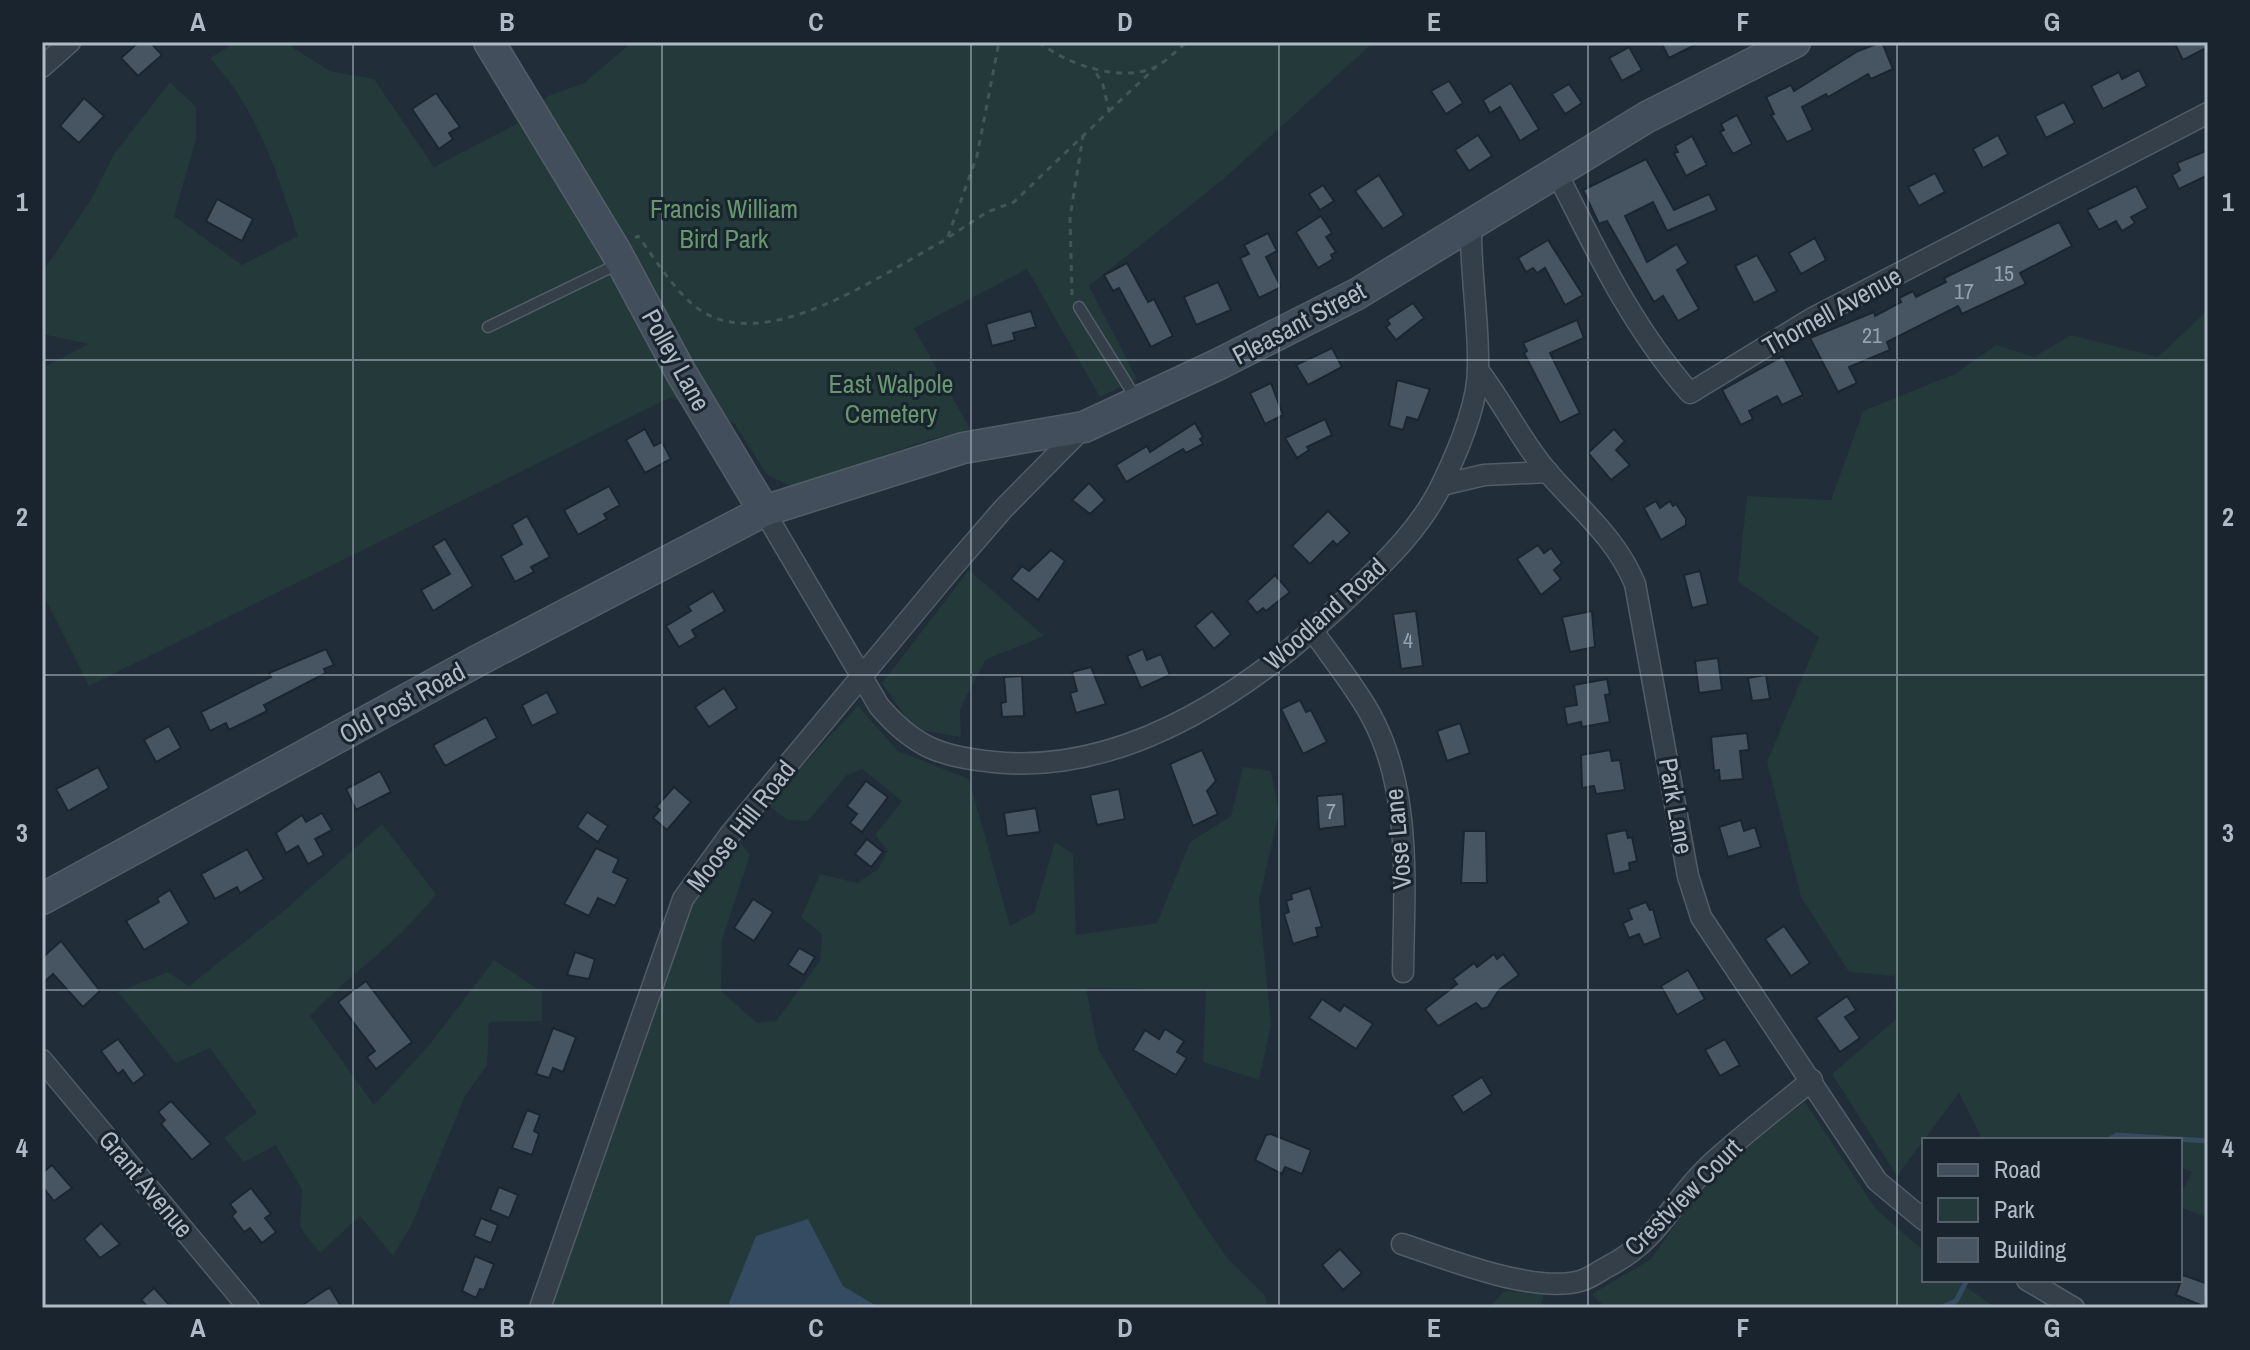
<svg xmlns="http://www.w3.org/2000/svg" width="2250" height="1350" font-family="'Archivo Narrow',sans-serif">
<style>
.green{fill:#23393a}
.water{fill:#344b61}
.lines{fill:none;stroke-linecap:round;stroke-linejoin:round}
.stream{stroke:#344b61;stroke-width:5}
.building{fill:#475563;stroke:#1c2630;stroke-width:2}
.lane-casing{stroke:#525d67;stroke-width:13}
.street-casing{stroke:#525d67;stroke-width:23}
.secondary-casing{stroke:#525d67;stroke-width:33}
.path{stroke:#405657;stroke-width:3;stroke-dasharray:6 6;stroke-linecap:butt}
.lane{stroke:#343f49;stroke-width:10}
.street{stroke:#343f49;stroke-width:20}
.secondary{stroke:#424e5c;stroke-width:30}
.grid{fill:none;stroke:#afbac6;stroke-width:2;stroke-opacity:0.55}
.labels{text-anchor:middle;stroke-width:6;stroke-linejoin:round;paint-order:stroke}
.number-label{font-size:22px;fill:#95a1ad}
.park-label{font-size:26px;fill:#66976d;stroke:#1a242e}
.street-label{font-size:26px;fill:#afbac6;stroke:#1a242e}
.neatline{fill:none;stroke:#afbac6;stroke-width:3}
.grid-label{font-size:26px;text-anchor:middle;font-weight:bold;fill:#afbac6}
</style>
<rect width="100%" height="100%" fill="#212d39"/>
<g class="green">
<path d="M236,42H284L330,71L374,79L434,167L522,121L548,96L584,83L632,42H1374L1226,177L1089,286L1137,379L1100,397L1027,269L914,328L970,429L925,441L793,487L767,475L734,423L671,397L89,686L42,592V368L89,344L42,334V273L90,201L114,154L170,82L196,107V139L174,216L242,265L298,236C275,169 259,112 210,58Z"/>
<polygon points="2208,310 2208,1218 2180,1207 2180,1196 2192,1172 2180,1167 2180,1140 1983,1140 1959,1093 1897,1176 1832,1074 1896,1019 1895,976 1849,972 1801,897 1767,762 1819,637 1738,582 1747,496 1831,500 1863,411 1955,374 1996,345 2034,357 2071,335 2158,357"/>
<polygon points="969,570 1044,636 985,660 960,709 961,737 914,729 882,683"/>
<polygon points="858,706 898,751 969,779 1010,926 1034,913 1055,842 1073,854 1076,935 1157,923 1190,842 1231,816 1243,767 1271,771 1279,812 1259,901 1271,1025 1259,1080 1203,1062 1206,990 1086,988 1098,1049 1195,1211 1227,1258 1265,1296 1268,1308 551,1308 693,902 739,841 750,855 722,940 721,991 757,1023 776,1021 820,961 822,934 801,917 820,874 857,883 878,869 888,851 875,835 902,801 862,769 847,775 808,821 787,820 767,804"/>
<path d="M382,824L436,894C401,941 350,974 310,1016L374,1105L430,1044L494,960L542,992V1021L489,1022L487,1065L465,1096L412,1224L393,1256L360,1216L320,1253L300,1227L302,1190L276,1145L244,1162L224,1138L257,1113L210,1048L176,1063L118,992L168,972L189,986L286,909Z"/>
<polygon points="1805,1102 1876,1209 1924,1251 1924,1280 1956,1280 1996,1308 1606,1308 1592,1294 1651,1259 1694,1198 1749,1144"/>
<polygon points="1504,1291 1544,1294 1540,1308 1489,1308"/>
</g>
<polygon class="water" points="808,1219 843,1286 880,1308 731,1308 729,1303 756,1236"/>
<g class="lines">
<g class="stream">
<polyline points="2108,1140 2117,1135 2208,1141"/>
<polyline points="1940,1308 1956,1301 1967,1280"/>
</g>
</g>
<g class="building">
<polygon points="139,42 150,42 162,55 138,76 121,58"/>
<polygon points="1661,42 1701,42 1669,58"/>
<polygon points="1882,42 1893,69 1871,79 1868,74 1828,97 1826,94 1802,107 1813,130 1787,142 1771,115 1774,114 1766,97 1791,85 1794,91 1858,51"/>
<polygon points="2174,42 2208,42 2208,47 2183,60"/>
<polygon points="1629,47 1642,70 1622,81 1609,58"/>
<polygon points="2139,70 2147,86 2103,109 2091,86 2119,72 2122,79"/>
<polygon points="1449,81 1463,103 1446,114 1431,91"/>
<polygon points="1511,83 1539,129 1520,141 1500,107 1490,113 1483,100"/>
<polygon points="1569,84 1582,103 1565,114 1552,94"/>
<polygon points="436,93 460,127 449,133 453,139 439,149 412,109"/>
<polygon points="84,98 104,116 79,143 60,126"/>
<polygon points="2064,102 2075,123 2046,138 2035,116"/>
<polygon points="1737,115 1752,144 1733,154 1720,132 1724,130 1721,124"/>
<polygon points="1478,135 1492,156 1469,171 1455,150"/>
<polygon points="1998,135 2008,154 1983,168 1973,149"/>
<polygon points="1692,136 1707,165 1686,176 1674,153 1678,152 1675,146"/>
<polygon points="2208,150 2208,175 2179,189 2172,175 2180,170 2177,163"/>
<polygon points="1646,159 1674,210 1709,194 1717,210 1667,231 1653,202 1625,216 1647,262 1677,244 1688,263 1677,270 1699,309 1678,321 1663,296 1654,302 1607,221 1599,224 1583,190"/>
<polygon points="1935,173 1945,192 1919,206 1908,187"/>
<polygon points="1379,175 1404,215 1383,229 1355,191"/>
<polygon points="1323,185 1334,201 1320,210 1309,194"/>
<polygon points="2136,186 2148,208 2131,217 2135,223 2122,231 2116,221 2099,230 2087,210"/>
<polygon points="217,199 253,219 242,241 206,221"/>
<polygon points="1321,216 1332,233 1326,237 1336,252 1331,255 1333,259 1318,268 1296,232"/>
<polygon points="2059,222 2072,246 2020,273 2026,284 1962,314 1958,306 1887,342 1890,350 1849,367 1857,383 1838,392 1810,338 1874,312 1875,316 1901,302 1899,298 1913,291 1916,297 1946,282 1944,278"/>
<polygon points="1268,233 1277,251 1266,257 1281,287 1259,298 1240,258 1249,254 1244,245"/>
<polygon points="1815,238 1826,260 1801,274 1789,253"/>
<polygon points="1548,240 1583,295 1565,305 1545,268 1537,273 1533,268 1526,272 1518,258"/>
<polygon points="1757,255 1777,291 1754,303 1735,266"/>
<polygon points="1127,263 1148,302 1154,299 1173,336 1151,347 1119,288 1113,291 1104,275"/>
<polygon points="1218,282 1231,310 1196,325 1184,297"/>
<polygon points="1413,303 1424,318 1396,340 1386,327 1390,324 1387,320"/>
<polygon points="1031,311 1036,327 1013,333 1015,340 992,346 986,324"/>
<polygon points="1577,320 1584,338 1550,353 1580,413 1560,423 1524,353 1527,351 1523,343"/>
<polygon points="1332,348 1342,367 1308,385 1296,365"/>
<polygon points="1783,356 1803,395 1782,405 1777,396 1749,411 1753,419 1741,425 1722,390"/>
<polygon points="1397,380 1430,389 1418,420 1407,417 1403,430 1389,426"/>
<polygon points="1271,383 1283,415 1265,424 1250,393"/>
<polygon points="1325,419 1332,435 1307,447 1309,450 1297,458 1285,438"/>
<polygon points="1195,423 1203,437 1200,439 1203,444 1186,453 1183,449 1126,482 1116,465 1147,446 1150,452"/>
<polygon points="645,429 654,446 662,442 671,459 645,473 626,440"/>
<polygon points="1614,429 1625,441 1616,450 1630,465 1611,480 1588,453"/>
<polygon points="1089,483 1105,500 1090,514 1072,500"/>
<polygon points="609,486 620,505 604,514 607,519 578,535 564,510"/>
<polygon points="1656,501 1660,508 1670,501 1673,506 1676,504 1686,519 1686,525 1661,540 1644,508"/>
<polygon points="1328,511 1350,533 1337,545 1333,541 1310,564 1292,546"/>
<polygon points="527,516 550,557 531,567 534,572 515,582 501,556 522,544 512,525"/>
<polygon points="445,539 473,586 433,611 421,590 450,574 433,546"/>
<polygon points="1538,545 1544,553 1551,548 1562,563 1554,570 1561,579 1541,595 1517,559"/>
<polygon points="1051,550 1065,561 1038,600 1011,579 1022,566 1029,571"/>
<polygon points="1700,571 1708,604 1692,608 1684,575"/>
<polygon points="1275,575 1290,592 1266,611 1263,608 1257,613 1247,601"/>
<polygon points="713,591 725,611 692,630 696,637 679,647 666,626 691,611 688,606"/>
<polygon points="1212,611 1231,634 1214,649 1195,626"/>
<polygon points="1416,611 1423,666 1401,669 1393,614"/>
<polygon points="1592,611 1595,647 1570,652 1562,617"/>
<polygon points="326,649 334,665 324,669 326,673 264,705 267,711 229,730 226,723 210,731 201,712 271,677 269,673"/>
<polygon points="1143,649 1147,660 1161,654 1170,675 1141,688 1127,656"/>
<polygon points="1718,658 1722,690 1699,693 1695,661"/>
<polygon points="1091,667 1106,704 1076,713 1070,693 1077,691 1072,672"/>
<polygon points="1766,675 1770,699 1752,701 1748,678"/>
<polygon points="1022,676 1024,716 1002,717 1001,703 1006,702 1004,677"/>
<polygon points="1607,679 1610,694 1605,695 1610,722 1582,727 1581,722 1567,725 1564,707 1577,705 1574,685"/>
<polygon points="724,688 737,708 709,727 695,707"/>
<polygon points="547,692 558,713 532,726 522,705"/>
<polygon points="1300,700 1306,712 1311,710 1327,742 1303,754 1281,709"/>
<polygon points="486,717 497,738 445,766 433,745"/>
<polygon points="1460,723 1470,753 1447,761 1437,731"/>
<polygon points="169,726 181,748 156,762 144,740"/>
<polygon points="1747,733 1749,750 1740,751 1743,779 1720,781 1719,770 1714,771 1711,737"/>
<polygon points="1202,750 1216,781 1207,791 1218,814 1193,826 1170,764"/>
<polygon points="1610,750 1612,761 1620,760 1625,790 1596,794 1594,786 1582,788 1581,755"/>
<polygon points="98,767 109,788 68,811 56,789"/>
<polygon points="380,771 391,792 356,810 346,789"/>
<polygon points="866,781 888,797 862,832 850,823 857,814 847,806"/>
<polygon points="674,787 691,802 667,830 653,818 660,810 656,807"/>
<polygon points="1119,789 1125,819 1097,825 1090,795"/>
<polygon points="1343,794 1345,826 1319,829 1317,796"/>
<polygon points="1036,808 1040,832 1007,836 1004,813"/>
<polygon points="587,812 608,826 598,842 577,827"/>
<polygon points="322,813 332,830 315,839 324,855 308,864 298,846 286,853 276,833 302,815 306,822"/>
<polygon points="1741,820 1744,831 1755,827 1761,847 1728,857 1719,827"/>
<polygon points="1626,830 1628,838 1632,837 1637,861 1629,863 1630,870 1614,874 1606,834"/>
<polygon points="1464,831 1486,831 1487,883 1461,883"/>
<polygon points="867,839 883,852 871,867 855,854"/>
<polygon points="596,848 619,859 613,872 628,879 615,906 598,898 589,916 564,904"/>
<polygon points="247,849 264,879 240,893 237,887 215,899 201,874"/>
<polygon points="1310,888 1322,927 1316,928 1318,936 1293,944 1284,914 1289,912 1286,901 1292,899 1291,894"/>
<polygon points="170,890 189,923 144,950 126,921 159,902 157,898"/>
<polygon points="753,899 773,912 754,941 734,928"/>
<polygon points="1646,902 1650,910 1653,909 1661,938 1644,945 1639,934 1629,938 1623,923 1632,919 1628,909"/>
<polygon points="1784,926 1810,963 1791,976 1765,939"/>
<polygon points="61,941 100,991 83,1007 53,974 42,984 42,958"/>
<polygon points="799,948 815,957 804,975 788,965"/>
<polygon points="575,952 595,959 589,979 567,975"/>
<polygon points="1494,954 1497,959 1503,954 1519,975 1499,990 1488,1007 1482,1009 1476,1003 1438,1026 1425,1009 1457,984 1453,979 1474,963 1477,967"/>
<polygon points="1688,970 1705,999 1677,1015 1661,986"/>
<polygon points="366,981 412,1042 376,1069 367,1057 375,1051 338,1002"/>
<polygon points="1847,996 1856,1010 1845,1017 1860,1038 1840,1052 1816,1018"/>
<polygon points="1322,999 1340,1011 1344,1005 1373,1024 1356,1049 1309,1018"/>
<polygon points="553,1028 576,1037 563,1072 553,1068 549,1078 536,1074"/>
<polygon points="1165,1029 1184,1041 1177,1052 1187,1058 1176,1075 1133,1050 1145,1030 1159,1039"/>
<polygon points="118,1039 145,1075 133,1084 123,1070 118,1074 101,1051"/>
<polygon points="1725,1039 1740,1065 1720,1076 1705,1050"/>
<polygon points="1482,1077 1492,1094 1463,1113 1452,1096"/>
<polygon points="171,1101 211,1144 192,1160 161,1124 165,1120 158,1112"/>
<polygon points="527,1110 540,1115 534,1131 539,1134 532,1155 512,1148"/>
<polygon points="1271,1134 1311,1150 1302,1174 1285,1167 1282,1174 1255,1160 1266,1135"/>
<polygon points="52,1165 72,1188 54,1201 42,1186 42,1173"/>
<polygon points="499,1187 518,1195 509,1218 490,1210"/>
<polygon points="251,1188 271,1214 265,1218 276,1232 262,1243 250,1228 244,1232 232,1216 236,1212 230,1204"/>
<polygon points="481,1218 498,1225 491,1243 474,1236"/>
<polygon points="101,1223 120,1244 100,1258 84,1239"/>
<polygon points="1340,1249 1362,1273 1343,1290 1322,1265"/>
<polygon points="475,1256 494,1264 484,1290 480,1289 476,1298 462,1291"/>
<polygon points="2183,1275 2208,1284 2208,1308 2176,1295"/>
<polygon points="154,1288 172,1308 149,1308 141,1300"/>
<polygon points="330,1288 342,1308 298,1308 327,1289"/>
</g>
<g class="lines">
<defs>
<g id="lane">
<polyline points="1079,307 1137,400"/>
<polyline points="488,327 620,263"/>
</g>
<g id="street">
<polyline points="42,67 70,42"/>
<path d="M1556,171C1595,249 1632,327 1690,393L1811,319L2208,113"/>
<path d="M1478,370C1505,405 1523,445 1552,477C1584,513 1617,540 1635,584L1688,876L1701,917L1877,1181L1924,1220"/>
<polyline points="1442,485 1484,475 1548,472"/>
<path d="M764,511L879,706C914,747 941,757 994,762C1131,776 1261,683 1355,591C1388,559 1422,526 1442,484C1458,451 1478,405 1478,368C1479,320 1470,272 1471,223"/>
<path d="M1313,631C1332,658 1353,684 1369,712C1413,789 1404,887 1403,972"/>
<polyline points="42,1060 249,1308"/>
<path d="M1402,1244C1447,1259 1534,1294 1580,1281C1589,1279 1598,1272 1607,1267C1663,1238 1670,1201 1713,1162C1745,1133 1779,1107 1812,1080"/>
<polyline points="2027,1280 2074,1308"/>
<polyline points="540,1308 683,899 731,833 952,568 1004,508 1083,428"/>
</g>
<g id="secondary">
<polyline points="489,42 615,250 680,371 764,511"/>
<polyline points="42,899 477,661 764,511 963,448 1084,427 1219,364 1357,294 1647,117 1795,42"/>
</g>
</defs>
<use href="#lane" class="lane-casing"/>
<use href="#street" class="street-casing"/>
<use href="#secondary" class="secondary-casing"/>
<g class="path">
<path d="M1039,42C1067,65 1124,84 1157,66C1168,60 1178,49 1187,42"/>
<polyline points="1109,111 1156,67"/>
<polyline points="949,237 987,212 1014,202 1109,111 1103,85 1093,67"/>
<path d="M635,238L638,236C655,259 671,285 692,304C760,363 884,272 947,239L977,156L999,42"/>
<polyline points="1072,295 1070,218 1083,136"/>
</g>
<use href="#lane" class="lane"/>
<use href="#street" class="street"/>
<use href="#secondary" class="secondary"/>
</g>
<path class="grid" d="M353,42V1308M662,42V1308M971,42V1308M1279,42V1308M1588,42V1308M1897,42V1308M42,360H2208M42,675H2208M42,990H2208"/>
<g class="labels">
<g class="number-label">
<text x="2004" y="281">15</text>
<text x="1964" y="299">17</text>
<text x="1872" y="343">21</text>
<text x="1408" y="648">4</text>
<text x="1331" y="819">7</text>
</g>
<g class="park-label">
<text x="724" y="218">Francis William<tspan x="724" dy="30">Bird Park</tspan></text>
<text x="891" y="393">East Walpole<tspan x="891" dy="30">Cemetery</tspan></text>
</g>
<g class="street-label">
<text transform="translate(1832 311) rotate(-29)" y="9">Thornell Avenue</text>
<text transform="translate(1299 323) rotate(-28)" y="9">Pleasant Street</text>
<text transform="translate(676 360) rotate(61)" y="9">Polley Lane</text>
<text transform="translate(1325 614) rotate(-42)" y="9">Woodland Road</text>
<text transform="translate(402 703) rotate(-29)" y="9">Old Post Road</text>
<text transform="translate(1676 806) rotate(80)" y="9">Park Lane</text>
<text transform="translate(741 826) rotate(-52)" y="9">Moose Hill Road</text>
<text transform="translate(1398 839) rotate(-95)" y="9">Vose Lane</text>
<text transform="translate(146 1184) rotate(50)" y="9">Grant Avenue</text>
<text transform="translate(1683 1197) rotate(-45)" y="9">Crestview Court</text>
</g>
</g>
<rect width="2250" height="1350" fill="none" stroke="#1a242e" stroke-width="88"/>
<rect x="1922" y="1138" width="260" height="144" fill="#1a242e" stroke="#56606b" stroke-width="2"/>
<rect x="1938" y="1164" width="40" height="12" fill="#424e5c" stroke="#56606b" stroke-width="2"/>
<text x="1994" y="1178" font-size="24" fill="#afbac6">Road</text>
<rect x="1938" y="1198" width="40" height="24" fill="#23393a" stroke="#56606b" stroke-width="2"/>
<text x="1994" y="1218" font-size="24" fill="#afbac6">Park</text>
<rect x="1938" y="1238" width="40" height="24" fill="#475563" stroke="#56606b" stroke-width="2"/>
<text x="1994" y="1258" font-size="24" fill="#afbac6">Building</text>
<rect x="44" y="44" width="2162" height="1262" class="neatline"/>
<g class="grid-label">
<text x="198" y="31">A</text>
<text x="507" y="31">B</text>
<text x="816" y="31">C</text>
<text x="1125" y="31">D</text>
<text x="1434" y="31">E</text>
<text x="1743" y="31">F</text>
<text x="2052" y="31">G</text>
<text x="22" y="211">1</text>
<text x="2228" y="211">1</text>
<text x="22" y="526">2</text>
<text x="2228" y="526">2</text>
<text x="22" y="842">3</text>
<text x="2228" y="842">3</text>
<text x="22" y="1157">4</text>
<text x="2228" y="1157">4</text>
<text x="198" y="1337">A</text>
<text x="507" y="1337">B</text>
<text x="816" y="1337">C</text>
<text x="1125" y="1337">D</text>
<text x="1434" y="1337">E</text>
<text x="1743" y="1337">F</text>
<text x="2052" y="1337">G</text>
</g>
</svg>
